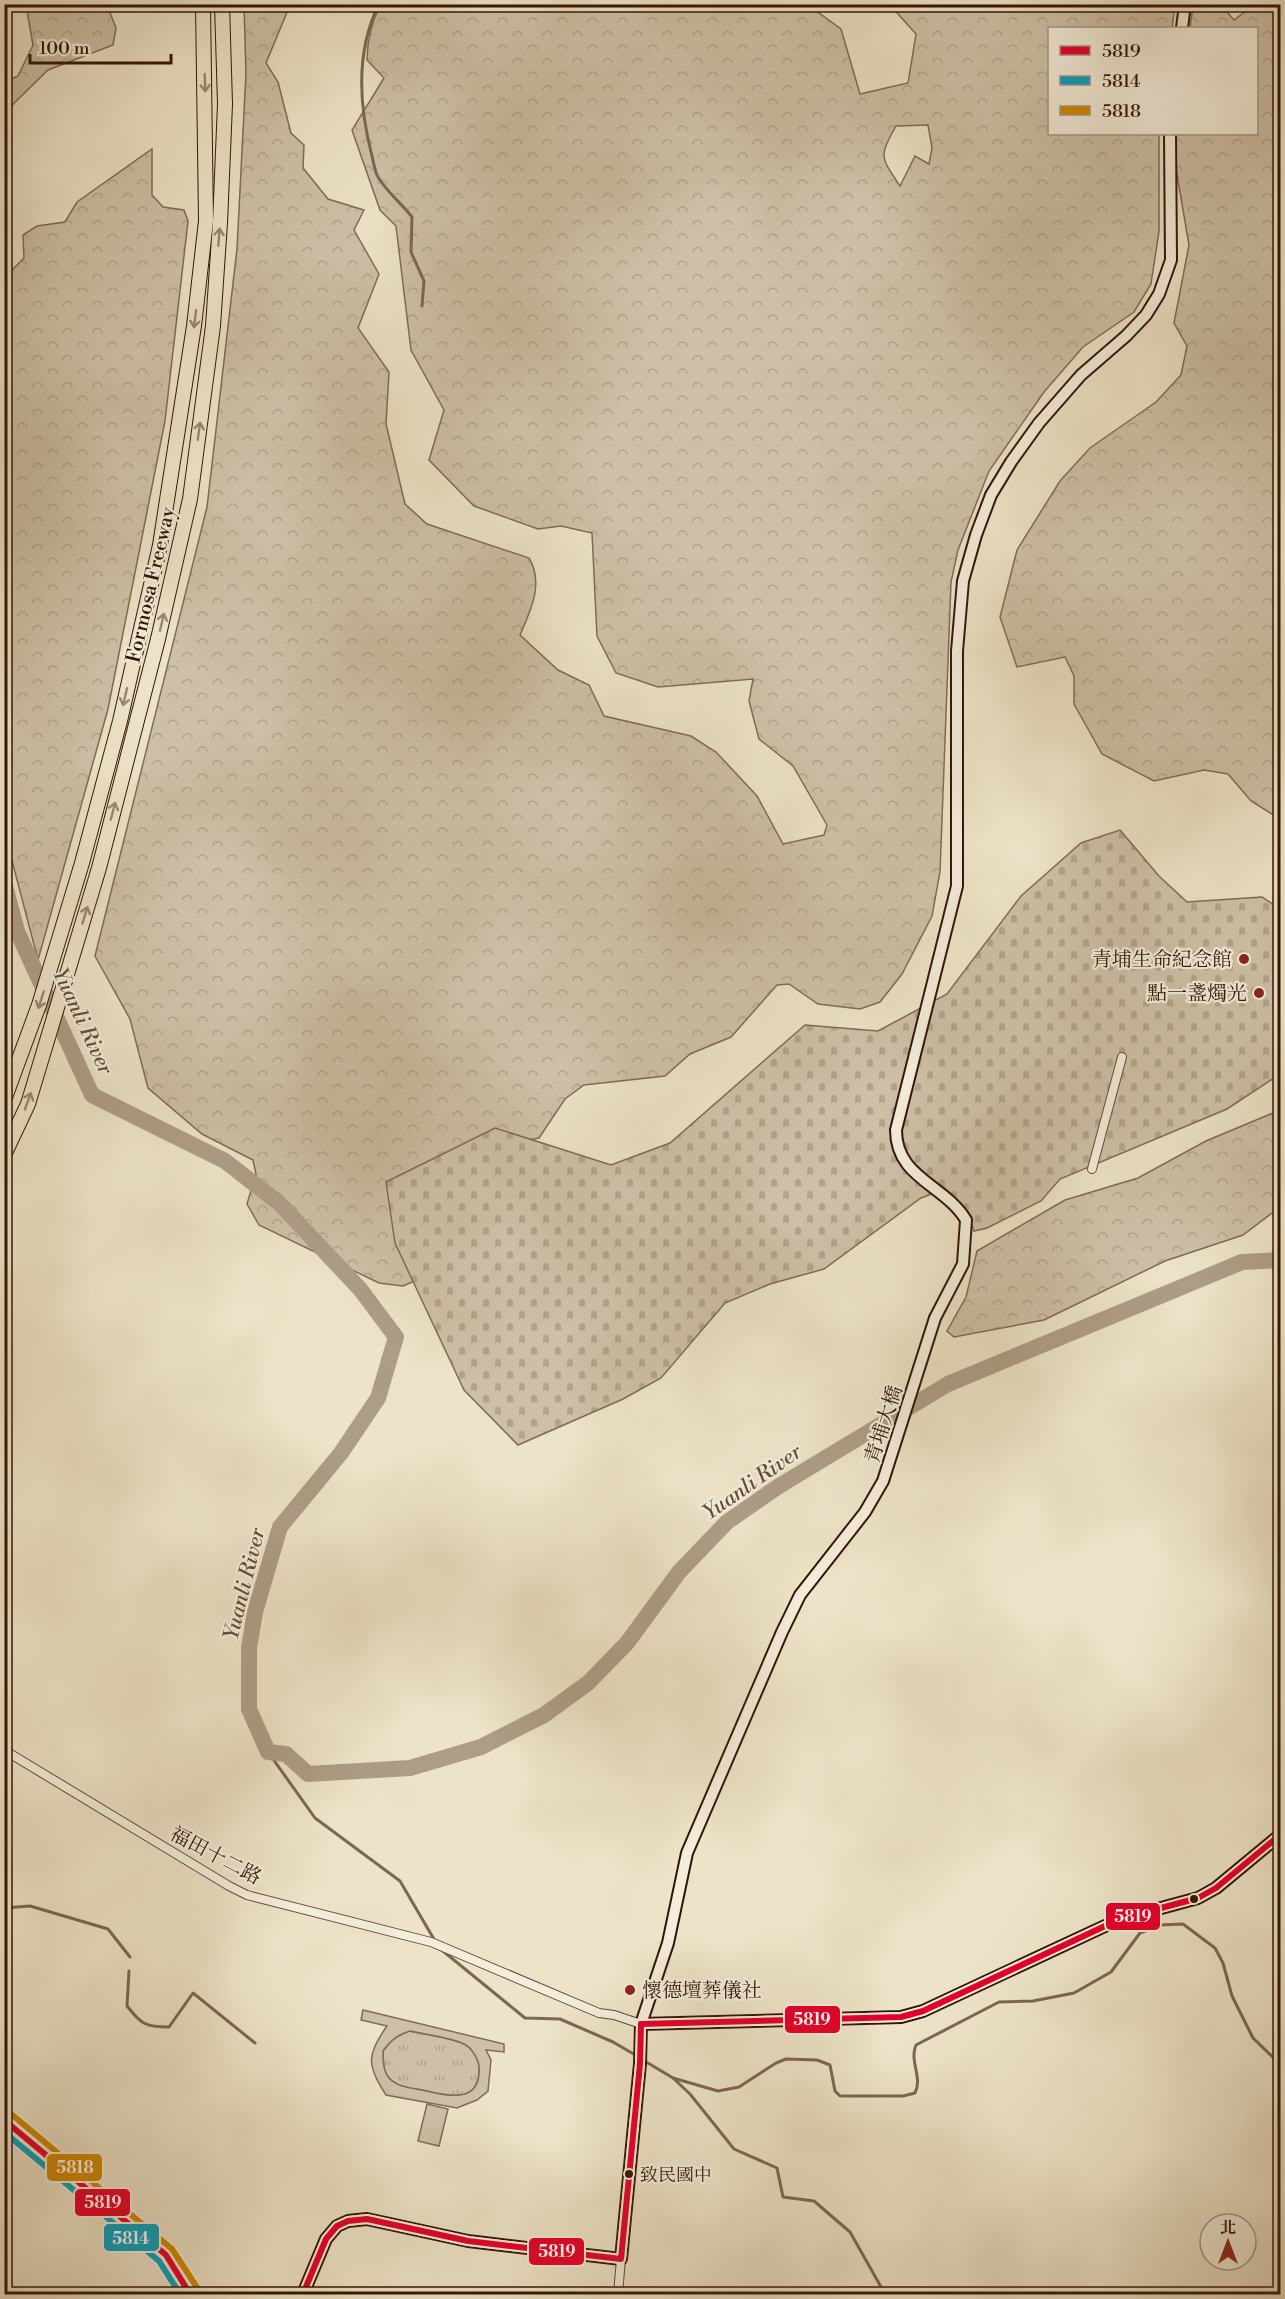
<svg xmlns="http://www.w3.org/2000/svg" width="1285" height="2299" font-family="'Libre Bodoni','Noto Serif TC',serif">
<style>
.grass{fill:url(#grass-tufts);stroke:#806b56;stroke-width:1.5}
.forest{fill:url(#forest-crowns);stroke:#806b56;stroke-width:1.5;fill-rule:evenodd}
.cemetery{fill:url(#cemetery-stones);stroke:#806b56;stroke-width:1.5}
.pitch{fill:#cdc0a7;stroke:#806b56;stroke-width:1.5;fill-rule:evenodd}
.lines{fill:none;stroke-linecap:round;stroke-linejoin:round}
.stream{stroke:#7c6752;stroke-width:3}
.river{stroke:#ad9d86;stroke-width:16}
.minor-casing{stroke:#614936;stroke-width:10}
.secondary-casing{stroke:#321605;stroke-width:14}
.motorway-casing{stroke:#321605;stroke-width:16}
.minor{stroke:#f3eddb;stroke-width:8}
.secondary{stroke:#f3eddb;stroke-width:10}
.motorway{stroke:#ede3c8;stroke-width:14}
.bus-1-casing{stroke:#f3eddb;stroke-width:10}
.bus-2-casing{stroke:#f3eddb;stroke-width:10}
.bus-3-casing{stroke:#f3eddb;stroke-width:10}
.bus-1{stroke:#e4002b;stroke-width:6}
.bus-2{stroke:#02a2c4;stroke-width:6}
.bus-3{stroke:#d08901;stroke-width:6}
.oneway{stroke:#998770}
.poi-dot{fill:#8f2418;stroke:#f3eddb;stroke-width:2}
.bus-dot{fill:#321605;stroke:#f3eddb;stroke-width:2}
.labels{text-anchor:middle;stroke-width:4.5;stroke-linejoin:round;paint-order:stroke}
.bus-label{font-size:18px;fill:#321605;stroke:#f3eddb;text-anchor:start}
.street-label{font-size:20px;fill:#321605;stroke:#f3eddb}
.poi-label{font-size:20px;fill:#321605;stroke:#f3eddb;text-anchor:end}
.water-label{font-size:21px;font-style:italic;fill:#634c39;stroke:#f3eddb}
.line-badge{stroke:#f3eddb;stroke-width:2}
.badge-label{font-size:16px;text-anchor:middle;font-weight:bold;fill:#fff}
</style>
<defs>
<pattern id="grass-tufts" width="24" height="20" patternUnits="userSpaceOnUse" patternTransform="scale(1.5)"><rect width="24" height="20" fill="#cdc0a7"/><path d="M3 7l-1-3M5 7V3M7 7l1-3M15 17l-1-3M17 17v-4M19 17l1-3" fill="none" stroke="#b0a48e"/></pattern>
<pattern id="forest-crowns" width="20" height="18" patternUnits="userSpaceOnUse" patternTransform="scale(1.5)"><rect width="20" height="18" fill="#cdc0a7"/><path d="M2 6a3 3 0 1 1 6 0M12 15a3 3 0 1 1 6 0" fill="none" stroke="#b0a48e"/></pattern>
<pattern id="cemetery-stones" width="16" height="16" patternUnits="userSpaceOnUse" patternTransform="scale(1.5)"><rect width="16" height="16" fill="#cdc0a7"/><path d="M2 7V4a2 2 0 0 1 4 0v3zM10 15v-3a2 2 0 0 1 4 0v3z" fill="#b0a48e"/></pattern>
</defs>
<rect width="100%" height="100%" fill="#ede3c8"/>
<filter id="stains"><feTurbulence type="fractalNoise" baseFrequency=".00333" numOctaves="4"/><feColorMatrix values="0 0 0 0 .2 0 0 0 0 .09 0 0 0 0 .02 0 0 0 .5 -.17"/></filter>
<radialGradient id="worn" r=".72"><stop offset=".6" stop-color="#630" stop-opacity="0"/><stop offset="1" stop-color="#630" stop-opacity=".3"/></radialGradient>
<path class="grass" d="M410,2031C424,2034 453,2038 464,2044C471,2047 478,2058 479,2066C481,2105 448,2097 422,2090C411,2088 397,2087 389,2078C383,2071 383,2060 383,2051C391,2040 397,2035 410,2031Z"/>
<g class="forest">
<path d="M381,4L808,5L841,29L860,94L908,83L916,34L890,5H1175L1172,28H1050V134H1159V231L1151,284L1134,312L1083,347L1044,392L989,471L958,550L951,582L940,872L932,916L902,974L880,1002L860,1009L818,1004L789,984L777,985L731,1037L690,1054L665,1076L584,1085L565,1099L539,1138L467,1152L439,1270L403,1286L379,1283L259,1225L247,1204L256,1174L253,1160L202,1134L148,1088L130,1019L95,956L207,507L237,249L246,73L244,5H290L266,63L278,82L291,133L304,145L303,168L328,199L364,210L354,230L379,274L358,328L389,372L386,424L405,504L427,524L529,558C544,583 531,610 520,635L558,670L589,685L604,716L691,736L716,752L757,796L783,844L824,835L827,825L793,766L759,739L749,701L753,679L658,687L616,673L597,636L592,533L561,526L538,529L474,506L429,460L444,410L411,350L396,226L380,210L352,130L384,78L367,60C367,42 372,21 381,4ZM928,125L932,148L929,164L915,156L900,186C881,157 878,158 896,126Z"/>
<polygon points="26,5 107,5 116,28 113,45 48,70 5,112 5,82 18,76 33,45"/>
<polygon points="1193,5 1221,5 1234,20 1254,5 1280,5 1280,819 1251,801 1228,774 1204,770 1154,781 1102,754 1074,704 1074,676 1065,657 1017,667 1000,617 1017,550 1060,481 1090,448 1156,402 1181,375 1187,346 1174,323 1189,245 1173,151 1175,134 1256,134 1256,28 1190,28"/>
<polygon points="152,149 152,195 163,207 184,210 188,221 165,421 108,709 38,960 5,834 5,277 24,258 23,235 37,226 65,222 77,202"/>
<polygon points="1280,1110 1280,1207 1243,1235 1165,1261 1044,1320 954,1337 947,1331 966,1297 977,1251 1065,1200 1138,1178 1206,1141"/>
</g>
<polygon class="cemetery" points="1120,830 1159,876 1187,902 1262,897 1280,909 1280,1074 1227,1109 1060,1179 1041,1201 987,1228 974,1231 966,1209 945,1189 921,1198 824,1269 770,1284 725,1303 661,1378 623,1399 518,1445 464,1390 395,1243 386,1182 495,1128 611,1165 670,1143 805,1025 878,1031 947,994 1021,896 1081,843"/>
<g class="pitch">
<path d="M363,2010L504,2044V2052L486,2050L491,2060L488,2091L477,2100L457,2108L386,2095C366,2065 367,2054 387,2026L361,2020ZM410,2031C423,2034 453,2038 464,2044C471,2047 478,2058 479,2066C482,2105 447,2096 422,2090C411,2088 397,2087 389,2078C383,2071 383,2060 383,2051C391,2040 397,2035 410,2031Z"/>
<polygon points="427,2104 448,2109 439,2146 418,2141"/>
</g>
<g class="lines">
<g class="stream">
<path d="M379,4C356,50 359,104 371,152C373,159 374,168 377,175C382,187 403,205 412,217L411,252L424,281L422,306"/>
<polyline points="268,1752 315,1818 400,1881 435,1941"/>
<polyline points="4,1908 30,1906 108,1929 130,1957"/>
<polyline points="438,1947 525,2018 560,2019 613,2042 637,2056"/>
<path d="M129,1971L127,2006C141,2024 145,2027 169,2027L193,1993L255,2043"/>
<path d="M643,2060L673,2078L718,2091L739,2087L776,2063L786,2059L817,2060L830,2065L835,2091L840,2096H903L915,2093C923,2078 909,2061 916,2045L999,2002L1033,2001L1074,1993L1111,1972L1140,1933L1160,1925L1183,1924L1215,1948L1223,1963L1232,1996L1253,2038L1280,2064"/>
<polyline points="674,2079 690,2094 734,2149 777,2168 783,2197 814,2201 850,2232 885,2294"/>
</g>
<polyline class="river" points="4,882 17,931 92,1095 225,1161 280,1204 360,1289 396,1337 378,1398 341,1453 280,1527 255,1612 249,1648 249,1709 268,1752 286,1754 308,1774 410,1768 481,1747 544,1715 588,1683 627,1643 679,1572 727,1522 779,1486 948,1384 1242,1262 1280,1260"/>
<defs>
<g id="minor">
<polyline points="1092,1169 1122,1057"/>
<polyline points="4,1750 229,1886 247,1895 431,1942 599,2013 614,2015 641,2024"/>
<polyline points="618,2294 621,2259"/>
</g>
<g id="secondary">
<polyline points="1182,28 1185,4"/>
<polyline points="641,2024 901,2017 923,2011 1105,1926 1139,1914 1198,1898 1216,1888 1280,1835"/>
<polyline points="4,2120 166,2255 190,2294"/>
<path d="M303,2294L326,2239L337,2226L348,2221L367,2219L468,2241L621,2259L640,2064L641,2024L668,1943L687,1853L782,1632L800,1595L865,1512L883,1481L935,1318L963,1264L966,1220C944,1184 896,1178 896,1130L957,886V651L963,581L976,535L991,495L1011,462L1039,423L1081,375L1126,336L1146,315L1159,294L1171,260L1170,134"/>
</g>
<g id="motorway">
<polyline points="4,1100 39,1005 82,863 120,721 160,545 194,326 206,221 203,4"/>
<polyline points="4,1155 28,1104 99,868 158,639 190,499 213,326 220,223 225,104 222,4"/>
</g>
</defs>
<use href="#minor" class="minor-casing"/>
<use href="#secondary" class="secondary-casing"/>
<use href="#motorway" class="motorway-casing"/>
<use href="#minor" class="minor"/>
<use href="#secondary" class="secondary"/>
<use href="#motorway" class="motorway"/>
<defs>
<g id="bus-1">
<polyline points="641,2024 901,2017 923,2011 1105,1926 1139,1914 1198,1898 1216,1888 1280,1835"/>
<polyline points="4,2120 166,2255 190,2294"/>
<polyline points="303,2294 326,2239 337,2226 348,2221 367,2219 468,2241 621,2259 640,2064 641,2024"/>
</g>
<polyline id="bus-2" points="4,2132 159,2261 180,2294"/>
<polyline id="bus-3" points="10,2113 172,2249 198,2289"/>
</defs>
<use href="#bus-1" class="bus-1-casing"/>
<use href="#bus-2" class="bus-2-casing"/>
<use href="#bus-3" class="bus-3-casing"/>
<use href="#bus-1" class="bus-1"/>
<use href="#bus-2" class="bus-2"/>
<use href="#bus-3" class="bus-3"/>
</g>
<defs><path id="oneway-shaft" d="M-6 0H5M1.5-3L5.5 0L1.5 3" fill="none" stroke-width="1.6" stroke-linecap="round" stroke-linejoin="round" transform="scale(1.5)"/></defs>
<g class="oneway">
<use href="#oneway-shaft" transform="translate(205 83) rotate(88)"/>
<use href="#oneway-shaft" transform="translate(219 237) rotate(-86)"/>
<use href="#oneway-shaft" transform="translate(195 319) rotate(97)"/>
<use href="#oneway-shaft" transform="translate(199 431) rotate(-82)"/>
<use href="#oneway-shaft" transform="translate(162 622) rotate(-77)"/>
<use href="#oneway-shaft" transform="translate(125 697) rotate(103)"/>
<use href="#oneway-shaft" transform="translate(113 811) rotate(-75)"/>
<use href="#oneway-shaft" transform="translate(85 915) rotate(-73)"/>
<use href="#oneway-shaft" transform="translate(41 1000) rotate(108)"/>
<use href="#oneway-shaft" transform="translate(28 1101) rotate(-70)"/>
</g>
<g class="poi-dot">
<circle cx="1244" cy="959" r="6"/>
<circle cx="1259" cy="993" r="6"/>
<circle cx="630" cy="1990" r="6"/>
</g>
<g class="bus-dot">
<circle cx="1194" cy="1899" r="5"/>
<circle cx="629" cy="2174" r="5"/>
</g>
<g class="labels">
<g class="bus-label">
<text x="640" y="2181">致民國中</text>
</g>
<g class="street-label">
<text transform="translate(150 585) rotate(-77)" y="7">Formosa Freeway</text>
<text transform="translate(883 1424) rotate(-72)" y="7">青埔大橋</text>
<text transform="translate(216 1855) rotate(28)" y="7">福田十二路</text>
</g>
<g class="poi-label">
<text x="1232" y="966">青埔生命紀念館</text>
<text x="1247" y="1000">點一盞燭光</text>
<text x="642" y="1997" text-anchor="start">懷德壇葬儀社</text>
</g>
<g class="water-label">
<text transform="translate(83 1021) rotate(65)" y="7">Yuanli River</text>
<text transform="translate(752 1482) rotate(-35)" y="7">Yuanli River</text>
<text transform="translate(244 1584) rotate(-76)" y="7">Yuanli River</text>
</g>
</g>
<g class="line-badge">
<rect x="1105" y="1902" width="56" height="29" rx="6" fill="#e4002b"/>
<rect x="784" y="2005" width="57" height="29" rx="6" fill="#e4002b"/>
<rect x="46" y="2153" width="57" height="29" rx="6" fill="#d08901"/>
<rect x="74" y="2188" width="57" height="29" rx="6" fill="#e4002b"/>
<rect x="103" y="2223" width="57" height="29" rx="6" fill="#02a2c4"/>
<rect x="528" y="2237" width="57" height="29" rx="6" fill="#e4002b"/>
</g>
<g class="badge-label">
<text x="1133" y="1922">5819</text>
<text x="812" y="2025">5819</text>
<text x="75" y="2173">5818</text>
<text x="103" y="2208">5819</text>
<text x="131" y="2244">5814</text>
<text x="557" y="2257">5819</text>
</g>
<rect width="1285" height="2299" fill="none" stroke="#ede3c8" stroke-width="24"/>
<rect x="6" y="6" width="1273" height="2287" fill="none" stroke="#321605" stroke-width="3"/>
<rect x="12" y="12" width="1261" height="2275" fill="none" stroke="#321605" stroke-width="1.5"/>
<rect x="1048" y="27" width="210" height="108" fill="#f3eddb" stroke="#a69785" stroke-width="1.5"/>
<rect x="1060" y="46" width="30" height="9" fill="#e4002b" stroke="#a69785" stroke-width="1.5"/>
<text x="1102" y="57" font-size="18" fill="#321605">5819</text>
<rect x="1060" y="76" width="30" height="9" fill="#02a2c4" stroke="#a69785" stroke-width="1.5"/>
<text x="1102" y="87" font-size="18" fill="#321605">5814</text>
<rect x="1060" y="106" width="30" height="9" fill="#d08901" stroke="#a69785" stroke-width="1.5"/>
<text x="1102" y="117" font-size="18" fill="#321605">5818</text>
<g transform="translate(1228 2242)"><circle r="28" fill="#f3eddb" stroke="#a69785" stroke-width="1.5"/>
<path d="M0-4.5L10 22L0 15L-10 22Z" fill="#8f2418"/>
<text y="-9" font-size="16" font-weight="bold" text-anchor="middle" fill="#321605">北</text>
</g>
<path d="M30 54v9h141v-9" fill="none" stroke="#321605" stroke-width="3"/>
<text x="39" y="54" font-size="18" fill="#321605" stroke="#f3eddb" stroke-width="4.5" paint-order="stroke">100 m</text>
<rect width="100%" height="100%" filter="url(#stains)"/>
<rect width="100%" height="100%" fill="url(#worn)"/>
</svg>
